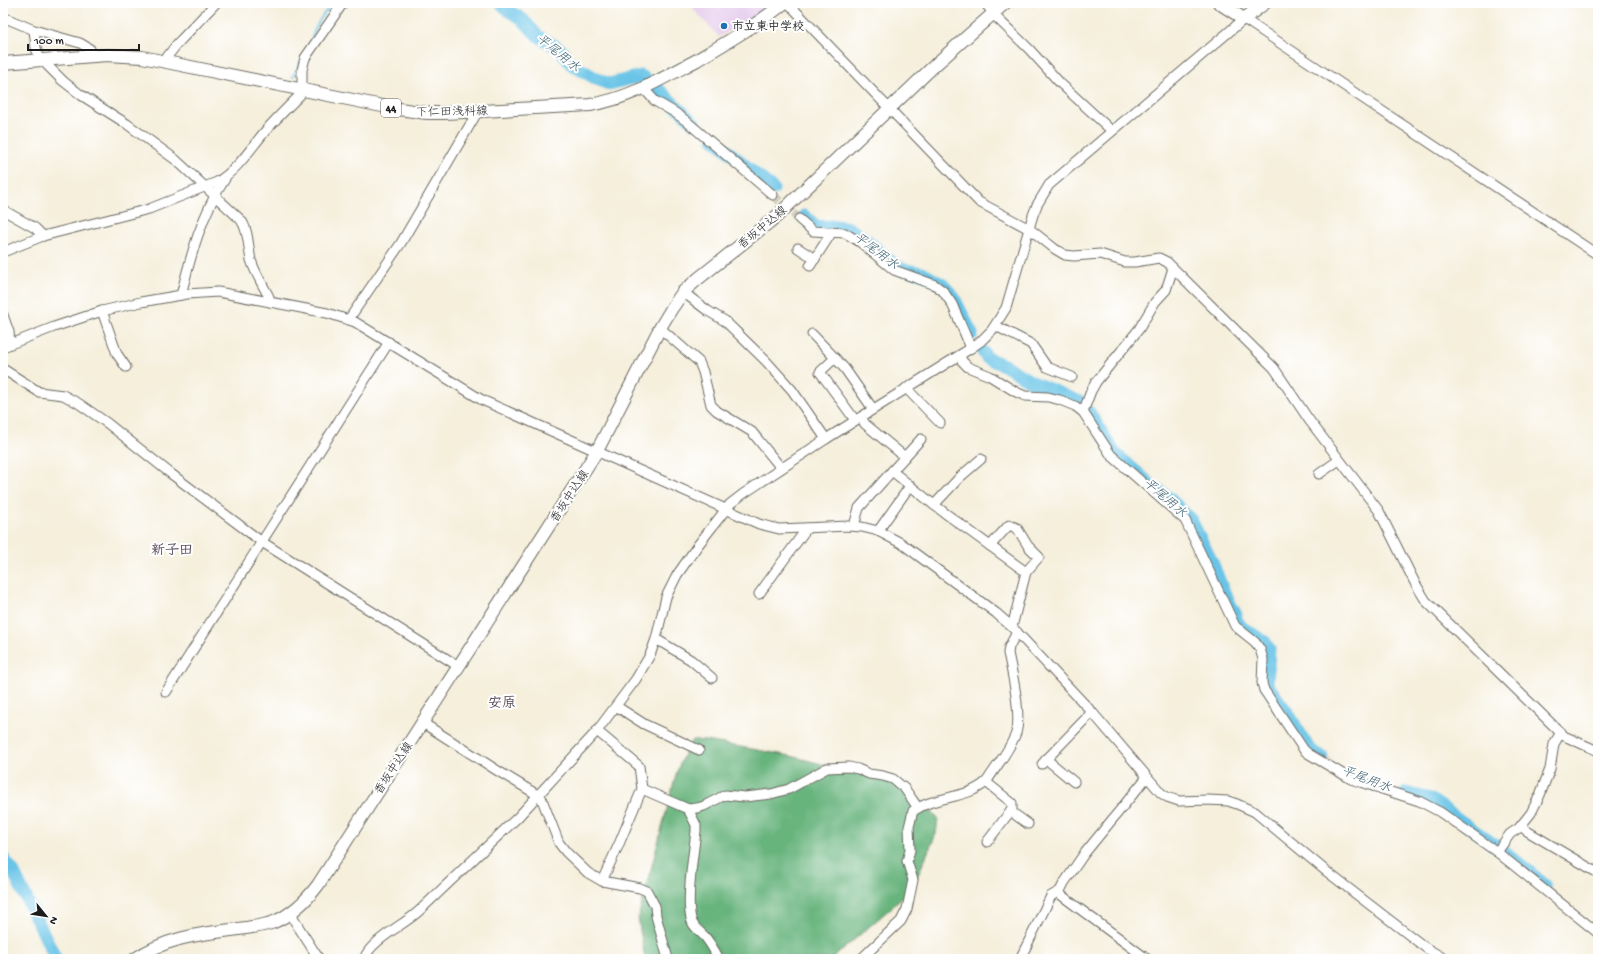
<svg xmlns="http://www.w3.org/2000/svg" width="1601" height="962" font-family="'Gochi Hand','Klee One',sans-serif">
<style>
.built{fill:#e8d2ee}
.forest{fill:#68b47d;stroke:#42684c}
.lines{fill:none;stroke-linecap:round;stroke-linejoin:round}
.stream{stroke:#69c4e7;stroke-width:2}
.river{stroke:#69c4e7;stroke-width:13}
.minor-tunnel{stroke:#d4cfbf;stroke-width:9;stroke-dasharray:9 4.5;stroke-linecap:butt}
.minor-casing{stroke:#68665f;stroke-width:11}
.major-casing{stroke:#68665f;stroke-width:14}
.minor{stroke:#fff;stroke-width:9}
.major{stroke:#fff;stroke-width:12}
.poi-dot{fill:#1f6fb2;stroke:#fff;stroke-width:1.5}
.labels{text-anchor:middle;stroke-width:4;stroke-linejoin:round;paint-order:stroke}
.shield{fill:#fff;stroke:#606060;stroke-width:1}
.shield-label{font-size:11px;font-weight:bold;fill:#1c1c1c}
.poi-label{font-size:12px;font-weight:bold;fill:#1c1c1c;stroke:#fff;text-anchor:start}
.street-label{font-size:12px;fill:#1c1c1c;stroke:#fff}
.water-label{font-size:13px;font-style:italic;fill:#3b5f6d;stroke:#fff}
.quarter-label{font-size:14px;font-weight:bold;fill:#544856;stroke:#fff}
</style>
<rect width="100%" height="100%" fill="#fff"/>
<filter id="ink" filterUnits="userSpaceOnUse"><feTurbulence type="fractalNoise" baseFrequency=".025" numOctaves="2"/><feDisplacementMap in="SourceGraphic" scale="8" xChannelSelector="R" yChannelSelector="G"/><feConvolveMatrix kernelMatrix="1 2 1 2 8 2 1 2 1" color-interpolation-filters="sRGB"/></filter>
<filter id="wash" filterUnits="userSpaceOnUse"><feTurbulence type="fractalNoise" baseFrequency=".012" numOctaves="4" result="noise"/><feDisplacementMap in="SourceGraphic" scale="16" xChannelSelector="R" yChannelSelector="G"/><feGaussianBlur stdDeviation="0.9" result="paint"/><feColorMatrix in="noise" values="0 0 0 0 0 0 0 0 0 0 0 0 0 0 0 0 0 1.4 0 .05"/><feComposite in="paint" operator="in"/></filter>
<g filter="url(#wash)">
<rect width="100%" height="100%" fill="#f5efdc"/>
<polygon class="built" points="688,3 772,3 757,15 719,37"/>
<polygon class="forest" points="693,740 707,741 791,756 891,782 914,794 927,806 938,819 936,834 913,886 892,907 832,959 645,959 638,918 677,771 686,749"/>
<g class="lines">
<g class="stream">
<path d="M310,44C314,28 321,15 333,3"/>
<polyline points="293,77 300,62"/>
</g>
<g class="river">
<polyline points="501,3 509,11 522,19 538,36 560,49 571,64 597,79 609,84 641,76 647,80"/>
<polyline points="657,88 694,123"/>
<polyline points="714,139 773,189"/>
<polyline points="804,216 817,227 836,226 848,228 864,238 889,260 902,269 922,273 943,285 953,296 972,334"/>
<polyline points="983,352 987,358 1006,366 1030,381 1080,402"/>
<polyline points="1089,412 1114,452 1150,484 1168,497 1191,520 1212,562 1225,595 1236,615"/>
<polyline points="1238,622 1241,627 1265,642 1269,649 1267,685 1288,713 1309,749 1322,757"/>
<polyline points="1406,793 1430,799 1496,846"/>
<polyline points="1504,851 1545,885"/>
<polyline points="3,858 13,871 56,959"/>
</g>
</g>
</g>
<g filter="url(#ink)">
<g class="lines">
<polyline class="minor-tunnel" points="773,195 799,219"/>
<defs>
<g id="minor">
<polyline points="788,3 979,202 1031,230 1055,249 1065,255 1074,256 1100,254 1125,262 1135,262 1159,258 1167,262 1274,368 1309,420 1379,511 1415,583 1426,601 1564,736 1598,751"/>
<polyline points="985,3 997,18 1029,49 1060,83 1112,131"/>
<polyline points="3,17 34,30 80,43 90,49 93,56"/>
<path d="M34,30L36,48L39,57L63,81L81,95L127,124L176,160L241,220C249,231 248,247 251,260C255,273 263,285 269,297L270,302"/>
<polyline points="164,61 177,44 216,3"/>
<polyline points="644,89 655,101 674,112 685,120 773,195"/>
<polyline points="3,210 35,228 43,236"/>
<polyline points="799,219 813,231 845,233 860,242 894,270 935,285 943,291 952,304 971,348"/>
<polyline points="798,248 815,259"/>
<path d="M3,252L43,236L149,209L217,182C239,169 251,147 268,128C278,117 289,106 300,95L302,89V70L305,58L343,3"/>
<polyline points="810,266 832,232"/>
<polyline points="683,292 708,311 725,321 766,361 792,390 826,439"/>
<path d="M181,295C191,255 202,213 225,179"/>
<polyline points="102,311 117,354 126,367"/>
<polyline points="3,315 9,332 10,343"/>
<polyline points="349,319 401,243 478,111"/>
<polyline points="996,326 1031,344 1047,367 1072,377"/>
<polyline points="660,328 699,362 703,372 711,405 717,411 752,432 781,468"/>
<polyline points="812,334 835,358 820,372 855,420"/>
<polyline points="3,347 54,327 102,311 141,302 187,294 218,292 327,313 355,322 482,400 759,524 779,529 849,526 862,527 878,531 901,543 996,613 1012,627 1092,712 1161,793 1167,797 1179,801 1208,800 1228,801 1237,804 1255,812 1326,871 1426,948 1445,959"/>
<polyline points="960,355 962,361 968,367 990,376 1016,392 1025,396 1048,397 1060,400 1075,406 1083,412 1111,455 1185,520 1235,626 1255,642 1260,649 1263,659 1262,683 1264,690 1304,750 1309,754 1351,779 1419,801 1440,812 1497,852 1598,933"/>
<polyline points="835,358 845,369 873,409"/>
<polyline points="3,369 39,392 63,395 78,403 107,423 170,473 262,542 458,666"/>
<polyline points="906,388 940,423"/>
<polyline points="1083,412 1091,391 1096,382 1139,329 1155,302 1166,290 1173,268"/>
<polyline points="861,417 865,424 905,457"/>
<polyline points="921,439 892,471 934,505 1026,572 1012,627"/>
<polyline points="1319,474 1339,460"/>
<polyline points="934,505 960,477 981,459"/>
<polyline points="854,526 859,508 892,471"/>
<polyline points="878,531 910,486"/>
<polyline points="990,546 1009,525 1017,528 1028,546 1039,557 1026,572"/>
<polyline points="759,594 807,528"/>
<polyline points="656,639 691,660 712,678"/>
<polyline points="166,692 389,342"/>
<polyline points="616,706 644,724 699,750"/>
<polyline points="423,723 498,771 541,797 559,843 566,852 588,873 602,881 640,888 647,891 655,906 656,916 668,959"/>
<polyline points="597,731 639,766 642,789 619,844 602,881"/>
<polyline points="1046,759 1074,782"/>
<polyline points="1042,764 1092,712"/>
<polyline points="986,782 1012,803 1012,809 987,842"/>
<polyline points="642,789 688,809 697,808 704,806 725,795 745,797 771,794 789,789 827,768 849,767 858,769 869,774 883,776 893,779 905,789 918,808"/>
<path d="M688,809L696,825V831C694,851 684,908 693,924C696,929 702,933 706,938C711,944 715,952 719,959"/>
<polyline points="1010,811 1028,824"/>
<polyline points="1521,826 1527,831 1598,873"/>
<polyline points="1497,852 1510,834 1519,828 1531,813 1540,795 1550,769 1554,744 1561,732"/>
<polyline points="1060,891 1061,895 1147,959"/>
<polyline points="292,912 294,920 319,959"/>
<path d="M364,959C371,940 404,925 419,911L518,817L597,731L636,679L650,655L656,639L666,597L677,575L698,545L730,504L743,494L826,439L971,348L981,341L992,330L1006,308L1033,215L1037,205L1049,185L1244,19L1598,255"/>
<path d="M861,959L901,921L907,909L913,880L907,861L910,850L909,827L913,811C935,795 967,800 987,781C997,765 1010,750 1016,733C1022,715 1012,672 1008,653L1009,647L1017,632"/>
<polyline points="1020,959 1051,896 1060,891 1064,883 1084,854 1147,777"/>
</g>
<g id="major">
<polyline points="1219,3 1244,19 1265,3"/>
<path d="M3,63L107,55L142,57L392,108L427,113H445L590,105C631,98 661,79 697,60C727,42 757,25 784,3"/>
<path d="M135,959C164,939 197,934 231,930C245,928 260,927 274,922C293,914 306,901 318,885L597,451L660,328L672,308L683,292L699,278L777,216L935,65L1005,3"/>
</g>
</defs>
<use href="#minor" class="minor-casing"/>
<use href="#major" class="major-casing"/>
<use href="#minor" class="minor"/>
<use href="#major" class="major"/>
</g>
</g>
<circle class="poi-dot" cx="724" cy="26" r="4"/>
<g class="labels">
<rect class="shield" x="381" y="99" width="20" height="18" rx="3"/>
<g class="shield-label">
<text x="391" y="112">44</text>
</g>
<g class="poi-label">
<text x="732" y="30">市立東中学校</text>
</g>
<g class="street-label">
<text transform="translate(452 111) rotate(-1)" y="4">下仁田浅科線</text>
<text transform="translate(762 227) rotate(-40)" y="4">香坂中込線</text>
<text transform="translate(569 496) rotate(-57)" y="4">香坂中込線</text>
<text transform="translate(393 768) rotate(-57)" y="4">香坂中込線</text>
</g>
<g class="water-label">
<text transform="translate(559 52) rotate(39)" y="5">平尾用水</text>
<text transform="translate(877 250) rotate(37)" y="5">平尾用水</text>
<text transform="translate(1166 497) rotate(41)" y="5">平尾用水</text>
<text transform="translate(1367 778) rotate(21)" y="5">平尾用水</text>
</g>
<g class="quarter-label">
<text x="172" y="554">新子田</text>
<text x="502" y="707">安原</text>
</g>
</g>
<rect width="1601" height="962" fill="none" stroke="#fff" stroke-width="16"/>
<g transform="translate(46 916) rotate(120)" stroke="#ffffff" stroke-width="3" paint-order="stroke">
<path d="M0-3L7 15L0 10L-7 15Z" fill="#1c1c1c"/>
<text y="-6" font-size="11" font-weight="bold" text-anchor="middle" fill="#1c1c1c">N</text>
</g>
<path d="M28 44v6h111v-6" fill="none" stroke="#1c1c1c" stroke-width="2"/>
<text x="34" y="44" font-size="12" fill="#1c1c1c" stroke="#ffffff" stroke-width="3" paint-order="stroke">100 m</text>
</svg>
